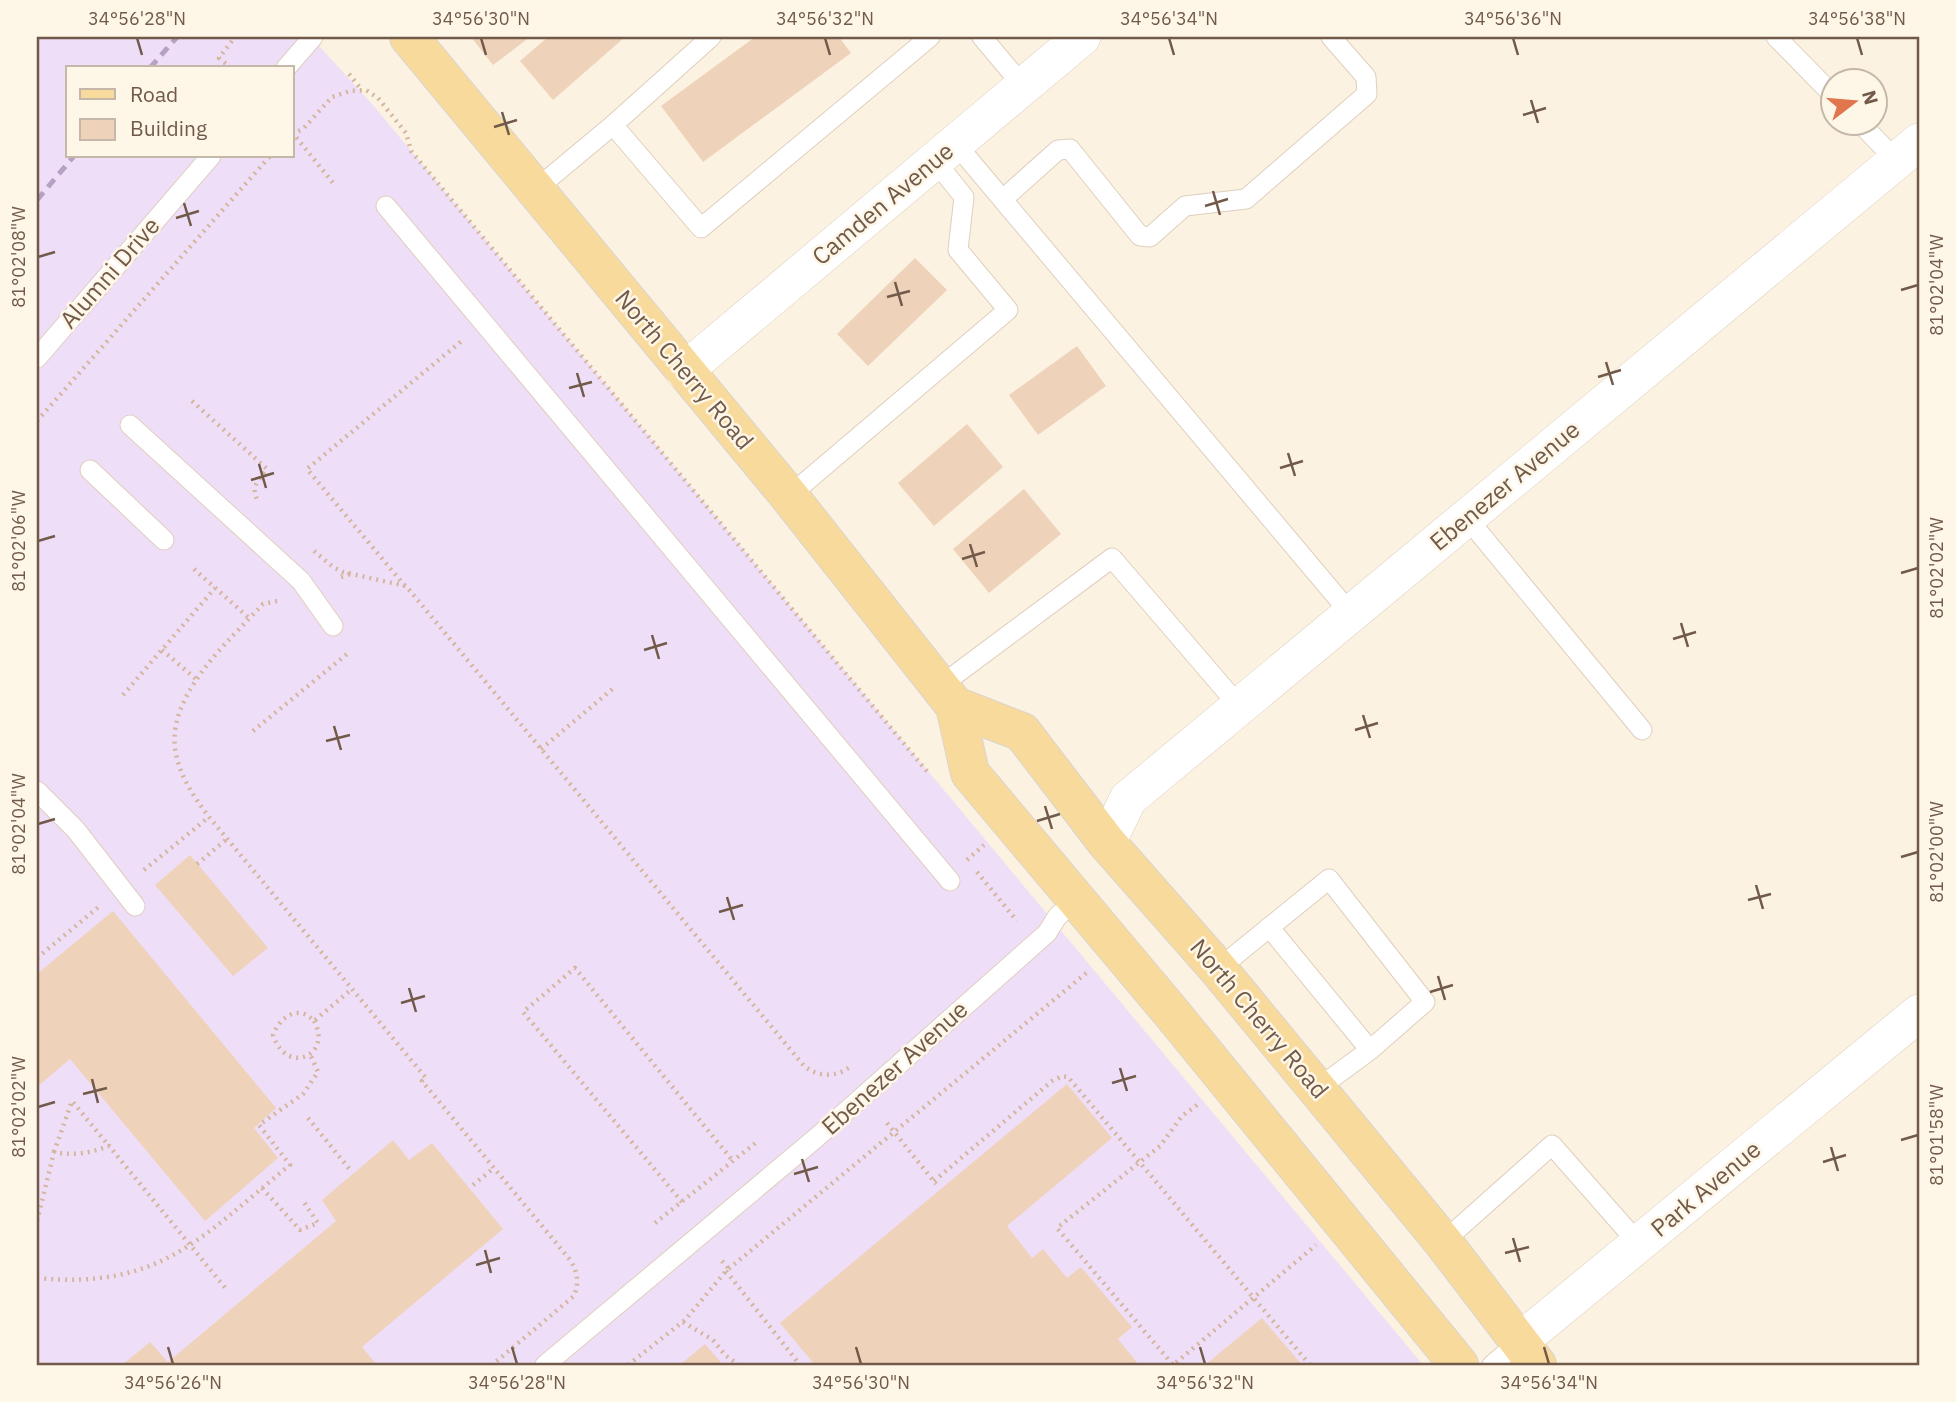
<svg xmlns="http://www.w3.org/2000/svg" width="1956" height="1402" font-family="'IBM Plex Sans',sans-serif">
<style>
.education{fill:#efdef7;fill-rule:evenodd}
.building{fill:#efd2ba}
.lines{fill:none;stroke-linecap:round;stroke-linejoin:round}
.service-casing{stroke:#dfcfbe;stroke-width:21}
.minor-casing{stroke:#dfcfbe;stroke-width:38}
.primary-casing{stroke:#dad4d0;stroke-width:40}
.path{stroke:#d4b69e;stroke-width:4.5;stroke-dasharray:2 5;stroke-linecap:butt}
.service{stroke:#fff;stroke-width:19}
.minor{stroke:#fff;stroke-width:37}
.primary{stroke:#f8db9c;stroke-width:38}
.rail{stroke:#b5a1c3;stroke-width:5;stroke-dasharray:10 7;stroke-linecap:butt}
.ticks{fill:none;stroke:#715a49;stroke-width:2.5}
.labels{text-anchor:middle;stroke-width:5;stroke-linejoin:round;paint-order:stroke}
.street-label{font-size:24px;fill:#715a49;stroke:#fef6e7}
.neatline{fill:none;stroke:#715a49;stroke-width:2.5}
.ticks-label{font-size:18px;text-anchor:middle;fill:#715a49}
</style>
<rect width="100%" height="100%" fill="#fbf2e1"/>
<path class="education" d="M37,37H311L372,104L1423,1365H37ZM68,68H292V156H68Z"/>
<g class="building">
<polygon points="471,37 530,37 493,65"/>
<polygon points="548,37 625,37 553,100 520,61"/>
<polygon points="755,37 839,37 851,53 703,162 661,106"/>
<polygon points="915,258 947,290 868,366 837,334"/>
<polygon points="1077,346 1106,386 1038,435 1009,395"/>
<polygon points="967,424 1003,467 934,526 898,483"/>
<polygon points="1024,489 1061,534 989,593 953,549"/>
<polygon points="190,855 268,948 233,976 155,885"/>
<polygon points="113,911 276,1108 254,1128 278,1158 205,1221 70,1059 37,1087 37,974"/>
<polygon points="1067,1084 1112,1138 1007,1226 1032,1258 1043,1249 1067,1278 1081,1267 1132,1327 1118,1339 1139,1365 812,1365 814,1364 780,1323"/>
<polygon points="393,1140 409,1160 432,1143 503,1229 362,1347 377,1365 122,1365 150,1342 168,1362 336,1221 322,1200"/>
<polygon points="1262,1318 1302,1365 1205,1365"/>
<polygon points="705,1344 723,1365 680,1365"/>
</g>
<g class="lines">
<defs>
<g id="service">
<polyline points="982,37 1023,86"/>
<polyline points="1776,37 1834,96"/>
<polyline points="286,68 313,37"/>
<polyline points="1859,122 1896,160"/>
<polyline points="613,125 701,228 930,37"/>
<polyline points="955,143 1351,614"/>
<polyline points="535,190 613,125 711,37"/>
<polyline points="1003,199 1058,150 1070,149 1140,236 1150,237 1185,206 1246,199 1367,94 1366,77 1331,37"/>
<polyline points="386,206 950,881"/>
<polyline points="37,358 211,156"/>
<polyline points="130,425 301,581 333,626"/>
<polyline points="90,470 164,540"/>
<polyline points="789,496 1008,310 958,250 964,197 935,161"/>
<polyline points="1467,518 1642,730"/>
<polyline points="940,686 1112,558 1239,706"/>
<polyline points="37,791 76,830 135,906"/>
<polyline points="1269,927 1370,1050"/>
<polyline points="1218,969 1329,879 1425,1002 1370,1050 1317,1089"/>
<polyline points="1443,1242 1552,1145 1639,1244"/>
<polyline points="545,1365 816,1138 1047,933 1057,917 1076,899"/>
<polyline points="1492,1365 1519,1342"/>
</g>
<g id="minor">
<polyline points="684,371 1082,37"/>
<polyline points="1107,843 1128,799 1919,142"/>
<polyline points="1519,1342 1919,1013"/>
</g>
<g id="primary">
<polyline points="409,37 789,496 955,706 970,773 1170,1011 1459,1365"/>
<polyline points="955,706 1022,732 1107,843 1218,969 1443,1242 1537,1365"/>
</g>
</defs>
<use href="#service" class="service-casing"/>
<use href="#minor" class="minor-casing"/>
<use href="#primary" class="primary-casing"/>
<g class="path">
<polyline points="231,68 219,58 235,37"/>
<polyline points="349,74 361,89"/>
<polyline points="292,132 333,183"/>
<polyline points="292,134 303,129 332,97 350,91 366,90 378,98 406,133 411,151 930,775"/>
<path d="M192,401L267,469C258,481 250,487 258,501"/>
<polyline points="37,421 270,156"/>
<path d="M314,551L333,567L343,572L406,586L804,1066C818,1077 836,1078 851,1066"/>
<polyline points="194,569 249,618"/>
<polyline points="341,577 350,574"/>
<polyline points="405,586 307,469 464,339"/>
<path d="M277,601L263,604C228,642 164,697 176,754C181,778 194,797 209,817L426,1078L422,1081L571,1261C578,1274 579,1283 574,1296L492,1365"/>
<polyline points="162,650 196,679"/>
<polyline points="123,695 215,588"/>
<polyline points="253,731 347,654"/>
<polyline points="541,749 615,687"/>
<polyline points="967,860 984,845"/>
<polyline points="197,864 227,839"/>
<polyline points="144,870 209,817"/>
<polyline points="977,872 1017,921"/>
<polyline points="37,958 101,905"/>
<path d="M314,1021C333,1054 287,1077 273,1035C280,1017 298,1004 314,1021L352,989"/>
<polyline points="1197,1105 1182,1116 1160,1146 1057,1228 1173,1365 1316,1245"/>
<polyline points="308,1118 351,1171"/>
<polyline points="887,1123 936,1184"/>
<polyline points="54,1152 72,1101 109,1146"/>
<polyline points="934,1181 1052,1081 1062,1076 1068,1077 1310,1365"/>
<polyline points="473,1185 494,1168"/>
<polyline points="262,1188 300,1230 318,1223 303,1201"/>
<polyline points="682,1202 523,1012 575,968 733,1161"/>
<path d="M37,1221L54,1152C74,1156 90,1153 109,1146L227,1290"/>
<polyline points="655,1223 758,1141"/>
<polyline points="722,1261 729,1269"/>
<polyline points="726,1271 800,1365"/>
<path d="M37,1278C161,1290 201,1237 290,1165L259,1125L303,1094L318,1072L310,1054"/>
<polyline points="683,1322 713,1340 725,1355 739,1365"/>
<polyline points="628,1365 685,1320 726,1271 1090,970"/>
</g>
<use href="#service" class="service"/>
<use href="#minor" class="minor"/>
<use href="#primary" class="primary"/>
<g class="rail">
<polyline points="150,68 177,37"/>
<polyline points="37,200 74,156"/>
</g>
</g>
<path class="ticks" d="M137,38L142,55M481,38L486,55M825,38L830,55M1169,38L1174,55M1513,38L1518,55M1857,38L1862,55M1531,100L1538,123M502,112L509,135M1523,115L1546,108M494,127L517,120M1213,191L1220,215M184,203L191,226M1205,206L1228,199M176,218L199,211M38,257L55,252M895,282L902,306M1901,290L1918,285M887,297L910,291M1606,362L1613,385M577,373L584,397M1598,377L1621,370M569,388L592,382M1288,453L1295,476M259,464L266,488M1280,468L1303,461M251,480L274,473M38,541L55,536M970,544L977,567M962,559L985,552M1901,573L1918,568M1681,623L1688,647M652,635L659,659M1673,639L1696,632M644,650L667,643M1363,715L1370,738M334,726L341,750M1355,730L1378,723M326,741L350,735M1045,806L1052,829M1037,821L1060,814M38,824L55,819M1901,857L1918,852M1756,885L1763,909M727,897L734,920M1748,900L1771,894M719,912L743,905M1438,976L1445,1000M409,988L416,1012M1430,992L1453,985M401,1003L425,996M1120,1068L1127,1091M92,1079L98,1103M1112,1083L1136,1076M83,1094L107,1088M38,1107L55,1102M1901,1140L1918,1135M1831,1147L1838,1171M802,1159L809,1182M1823,1162L1846,1155M794,1174L818,1167M1513,1238L1520,1262M485,1250L491,1273M1505,1253L1529,1247M476,1265L500,1258M168,1347L173,1364M512,1347L517,1364M856,1347L861,1364M1200,1347L1205,1364M1544,1347L1549,1364"/>
<g class="labels">
<g class="street-label">
<text transform="translate(883 204) rotate(-40)" y="8">Camden Avenue</text>
<text transform="translate(110 273) rotate(-49)" y="8">Alumni Drive</text>
<text transform="translate(684 370) rotate(50)" y="8">North Cherry Road</text>
<text transform="translate(1505 486) rotate(-40)" y="8">Ebenezer Avenue</text>
<text transform="translate(1259 1019) rotate(50)" y="8">North Cherry Road</text>
<text transform="translate(895 1068) rotate(-42)" y="8">Ebenezer Avenue</text>
<text transform="translate(1706 1189) rotate(-40)" y="8">Park Avenue</text>
</g>
</g>
<rect width="1956" height="1402" fill="none" stroke="#fef6e7" stroke-width="77"/>
<rect x="66" y="66" width="228" height="91" fill="#fef6e7" stroke="#c6b8a8" stroke-width="2"/>
<rect x="80" y="89" width="35" height="10" fill="#f8db9c" stroke="#c6b8a8" stroke-width="2"/>
<text x="130" y="102" font-size="21" fill="#715a49">Road</text>
<rect x="80" y="119" width="35" height="21" fill="#efd2ba" stroke="#c6b8a8" stroke-width="2"/>
<text x="130" y="136" font-size="21" fill="#715a49">Building</text>
<g transform="translate(1854 102) rotate(74)"><circle r="33" fill="#fef6e7" stroke="#c6b8a8" stroke-width="2"/>
<path d="M0-5L12 26L0 18L-12 26Z" fill="#e1754b"/>
<text y="-10" font-size="19" font-weight="bold" text-anchor="middle" fill="#715a49">N</text>
</g>
<rect x="38" y="38" width="1880" height="1326" class="neatline"/>
<g class="ticks-label">
<text x="137" y="25">34°56'28"N</text>
<text x="481" y="25">34°56'30"N</text>
<text x="825" y="25">34°56'32"N</text>
<text x="1169" y="25">34°56'34"N</text>
<text x="1513" y="25">34°56'36"N</text>
<text x="1857" y="25">34°56'38"N</text>
<text transform="translate(19 257) rotate(-90)" y="6">81°02'08"W</text>
<text transform="translate(1937 285) rotate(-90)" y="6">81°02'04"W</text>
<text transform="translate(19 541) rotate(-90)" y="6">81°02'06"W</text>
<text transform="translate(1937 568) rotate(-90)" y="6">81°02'02"W</text>
<text transform="translate(19 824) rotate(-90)" y="6">81°02'04"W</text>
<text transform="translate(1937 852) rotate(-90)" y="6">81°02'00"W</text>
<text transform="translate(19 1107) rotate(-90)" y="6">81°02'02"W</text>
<text transform="translate(1937 1135) rotate(-90)" y="6">81°01'58"W</text>
<text x="173" y="1389">34°56'26"N</text>
<text x="517" y="1389">34°56'28"N</text>
<text x="861" y="1389">34°56'30"N</text>
<text x="1205" y="1389">34°56'32"N</text>
<text x="1549" y="1389">34°56'34"N</text>
</g>
</svg>
